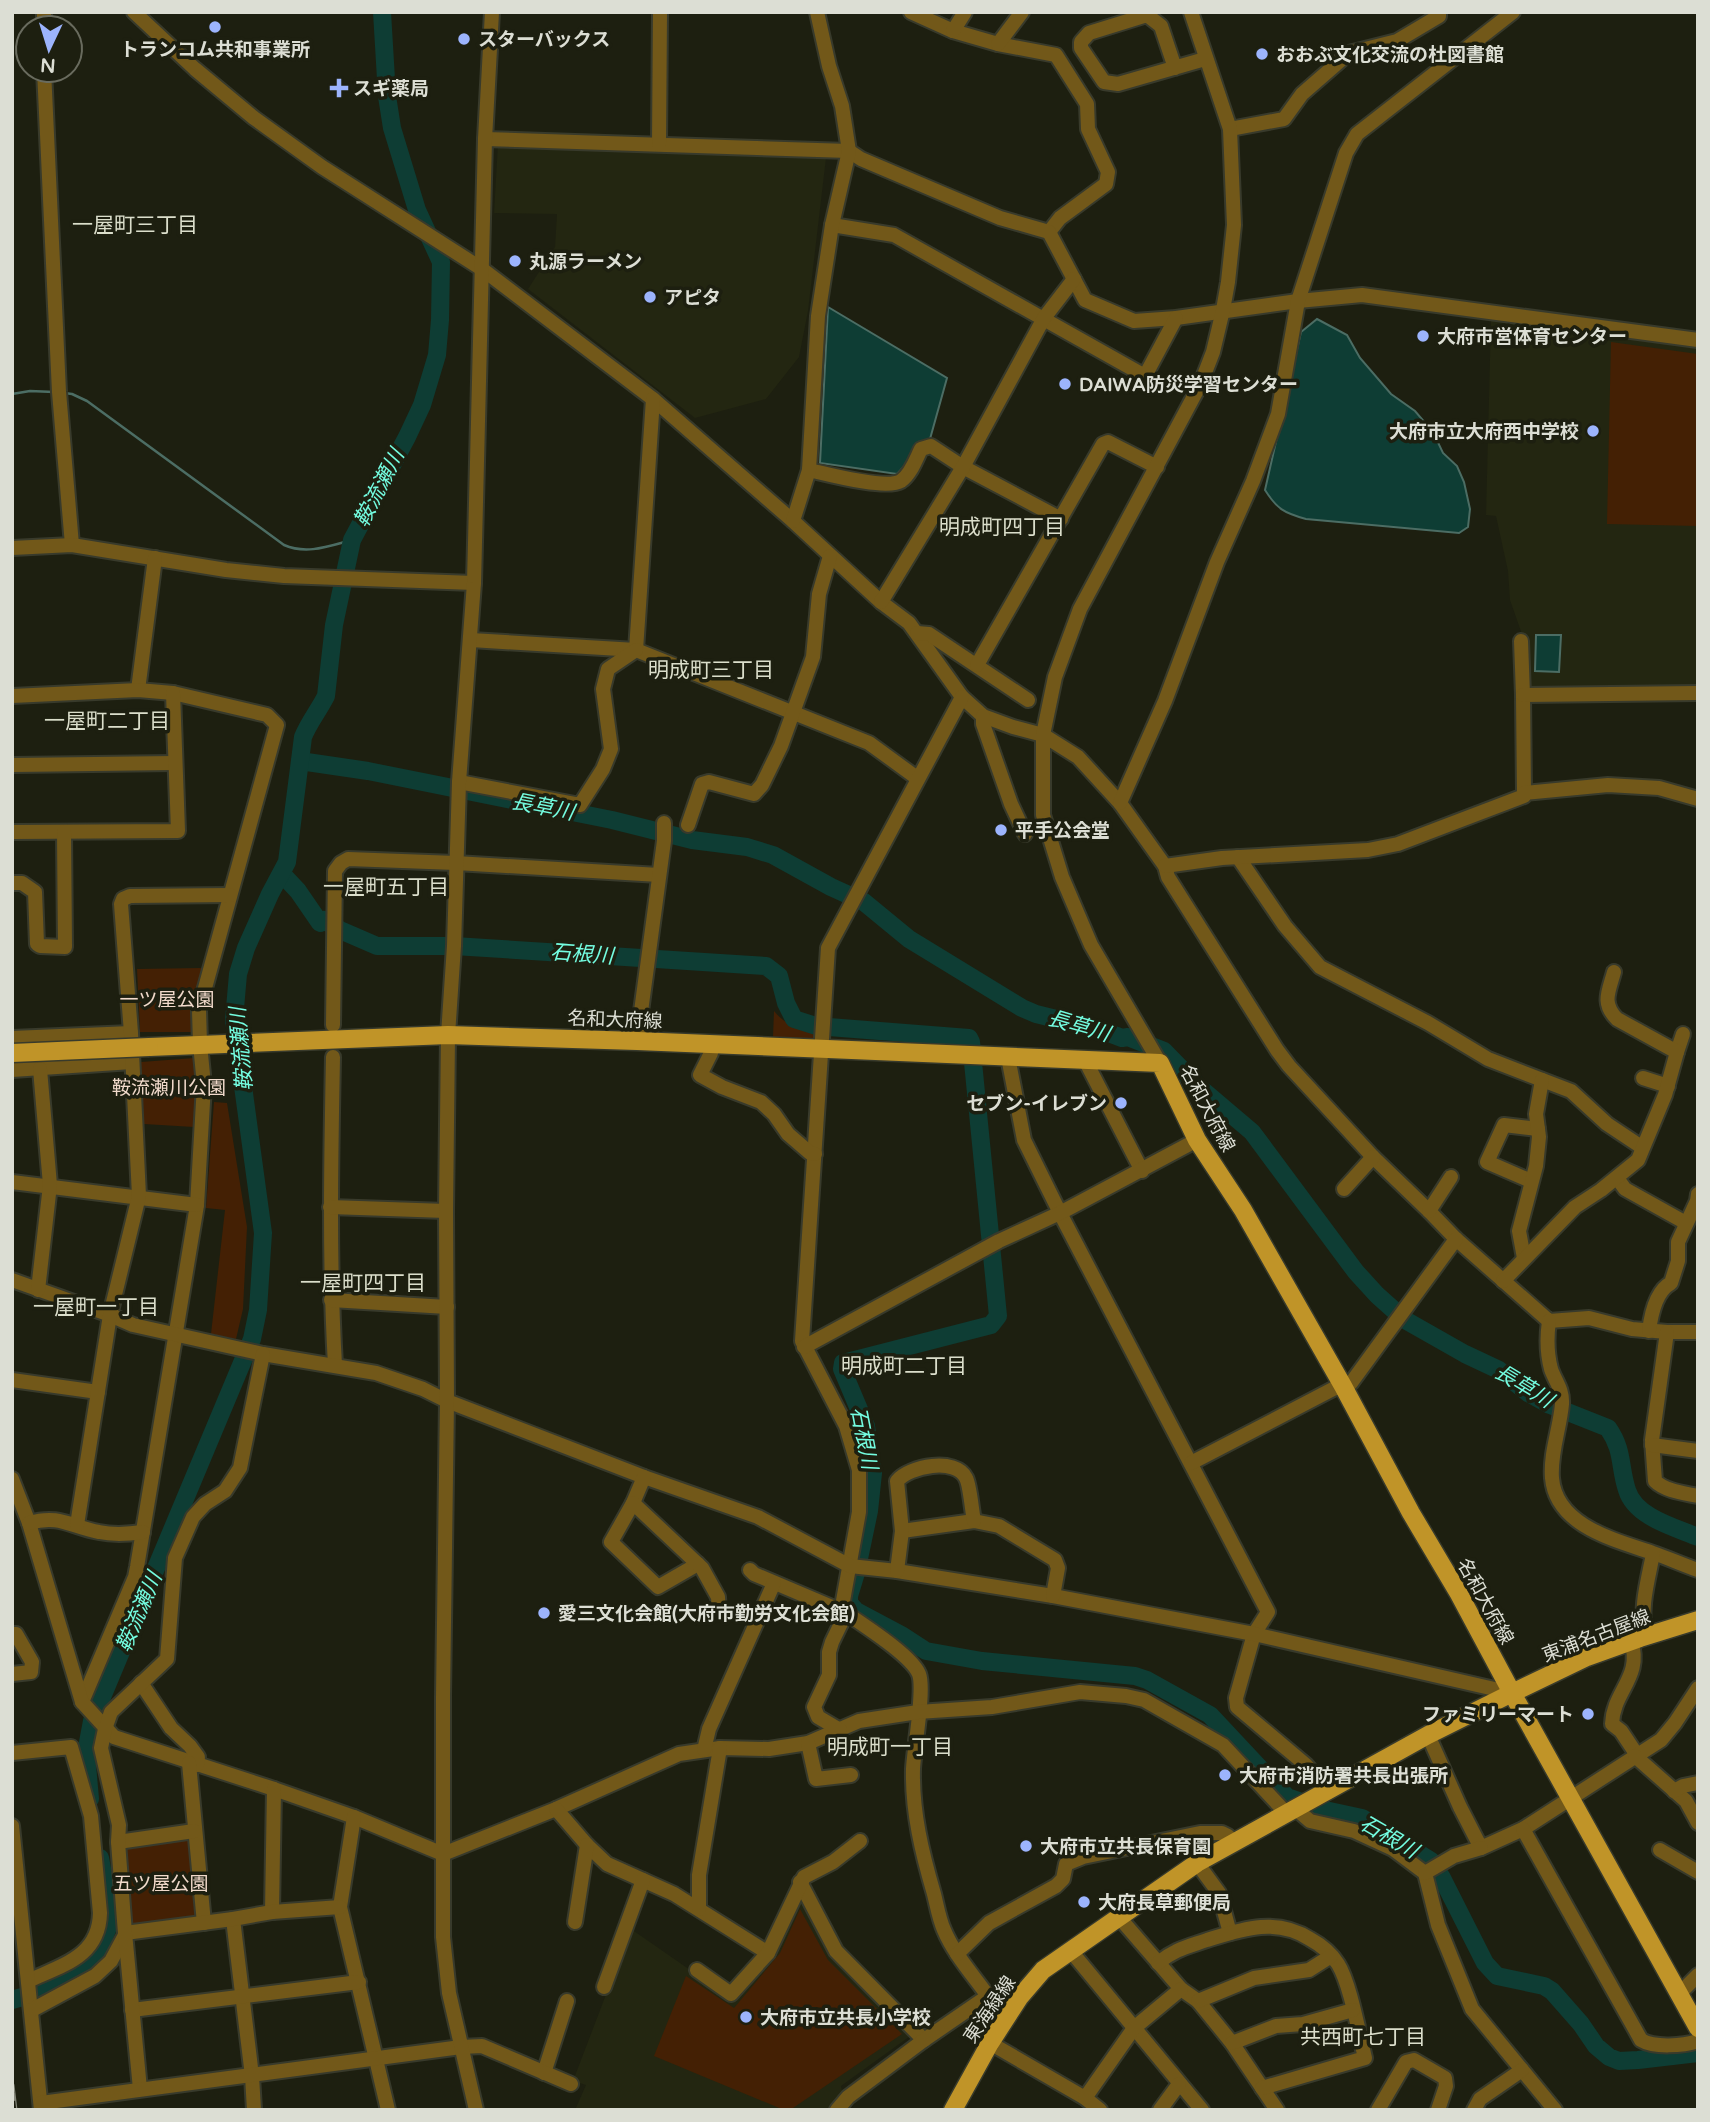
<svg xmlns="http://www.w3.org/2000/svg" width="1710" height="2122" font-family="'Varela Round','Noto Sans JP',sans-serif">
<style>
.built{fill:#232611}
.green{fill:#442004}
.water{fill:#0e3d34;stroke:#4c6d64;stroke-width:2}
.lines{fill:none;stroke-linecap:round;stroke-linejoin:round}
.stream{stroke:#4c6d64;stroke-width:2.5}
.river{stroke:#0e3d34;stroke-width:18}
.minor-casing{stroke:#383a2b;stroke-width:18}
.major-casing{stroke:#383a2b;stroke-width:21}
.minor{stroke:#725819;stroke-width:14}
.major{stroke:#c09428;stroke-width:18}
.rail-casing{stroke:#848679;stroke-width:5}
.rail{stroke:#1d1f10;stroke-width:2.5;stroke-dasharray:8;stroke-linecap:butt}
.major-bridge-casing{stroke:#383a2b;stroke-width:21;stroke-linecap:butt}
.major-bridge{stroke:#c09428;stroke-width:18}
.poi-dot{fill:#9cb4fd;stroke:#1d1f10;stroke-width:2.5}
.labels{text-anchor:middle;stroke-width:7;stroke-linejoin:round;paint-order:stroke}
.poi-label{font-size:19px;font-weight:bold;fill:#dcded4;stroke:#1d1f10;text-anchor:start}
.park-label{font-size:19px;fill:#f1dacb;stroke:#1d1f10}
.street-label{font-size:19px;fill:#dcded4;stroke:#1d1f10}
.neighbourhood-label{font-size:21px;fill:#dbdecb;stroke:#1d1f10}
.water-label{font-size:21px;font-style:italic;fill:#74fde1;stroke:#1d1f10}
</style>
<rect width="100%" height="100%" fill="#1d1f10"/>
<g class="built">
<polygon points="498,144 819,156 826,158 808,311 799,357 766,399 695,418 528,289 555,247 557,214 494,213"/>
<polygon points="1491,320 1698,348 1698,688 1533,690 1526,684 1524,640 1510,600 1508,571 1496,516 1486,515"/>
<polygon points="797,1902 805,1902 913,2034 841,2086 843,2095 830,2110 575,2110 586,2085 573,2081 631,1929 732,1999"/>
</g>
<g class="green">
<polygon points="1611,342 1698,354 1698,526 1607,524"/>
<polygon points="203,968 191,1032 140,1032 137,969"/>
<path d="M774,1011C787,1027 799,1029 819,1031L818,1039L773,1037Z"/>
<polygon points="194,1058 196,1080 194,1127 144,1124 141,1062"/>
<polygon points="214,1102 227,1103 247,1227 243,1309 236,1339 211,1334 225,1210 206,1208"/>
<polygon points="188,1836 191,1840 198,1917 130,1926 124,1849 126,1845"/>
<polygon points="800,1909 828,1960 902,2034 790,2110 784,2110 654,2056 686,1976 734,2008 780,1953"/>
</g>
<g class="water">
<polygon points="828,307 947,378 930,439 897,474 820,463"/>
<path d="M1317,319L1347,335L1360,358L1391,394L1415,411L1433,432L1443,453L1457,466L1464,482L1470,509L1468,527L1459,533L1306,519C1284,513 1277,509 1265,490L1301,332Z"/>
<polygon points="1536,635 1561,635 1559,672 1535,671"/>
</g>
<g class="lines">
<g class="stream">
<path d="M64,393L72,394L87,401L284,545C307,555 329,546 352,540"/>
<polyline points="12,394 30,391 54,392"/>
</g>
<g class="river">
<path d="M300,761L368,771L612,820L692,840L747,847L773,855L831,887L864,902L909,939L1022,1008L1036,1014L1101,1030L1122,1038L1128,1037L1164,1051L1199,1087L1252,1132L1356,1272L1377,1295L1405,1320L1465,1354L1499,1370L1528,1393L1550,1405L1608,1428C1624,1451 1619,1466 1627,1490C1635,1517 1674,1527 1698,1537"/>
<polyline points="282,874 298,891 320,923 324,920 340,930 377,946 454,946 766,966 779,976 786,1003 794,1019 816,1026 969,1038 971,1042 998,1316 991,1325 843,1363 842,1369 866,1426 873,1473 869,1511 856,1573 849,1596 849,1603 856,1611 903,1636 926,1651 982,1661 1135,1676 1147,1680 1210,1715 1287,1797 1325,1810 1362,1818 1431,1861 1442,1878 1485,1963 1497,1976 1544,1986 1552,1991 1581,2024 1596,2046 1609,2057 1619,2061 1638,2060 1698,2053"/>
<path d="M90,1799L86,1753L92,1721L252,1339L258,1310L263,1233L234,1020L238,974L246,948L270,894L287,862L303,737C309,722 319,710 326,696L334,625L352,540L407,437L422,405L437,355L440,320L441,262L417,210L392,128L387,96L382,12"/>
<polyline points="12,2000 59,1986 95,1959 109,1925 109,1906 100,1858"/>
</g>
<defs>
<g id="minor">
<polyline points="44,12 44,28"/>
<polyline points="134,12 195,69 254,118 322,167 482,269 653,399 793,521 881,602 909,623 962,697 983,716 1013,727 1043,735 1078,757 1120,803 1165,866 1168,877 1277,1050 1289,1066 1373,1157 1429,1211 1456,1239 1549,1321 1589,1318 1632,1329 1667,1332 1698,1332"/>
<polyline points="911,12 953,31 998,44 1056,55 1087,104 1088,129 1108,172 1106,184 1060,218 1049,232"/>
<polyline points="953,31 965,12"/>
<polyline points="998,44 1022,12"/>
<polyline points="1175,68 1161,26 1147,15 1089,33 1081,42 1081,48 1104,82 1118,84 1205,59"/>
<polyline points="44,70 59,392 72,545"/>
<polyline points="1230,129 1284,119 1302,94 1349,53 1397,41 1439,16 1439,12"/>
<polyline points="485,139 849,151 861,159 1000,218 1049,232 1085,300 1134,321 1176,318 1298,301 1362,295 1698,340"/>
<polyline points="659,144 660,12"/>
<polyline points="832,225 894,235 1145,376 1176,318"/>
<path d="M809,470C827,474 886,490 901,481C911,474 916,459 921,449L931,446L963,467L1061,519"/>
<polyline points="793,521 809,470 818,316 832,225 849,151 842,106 829,66 817,12"/>
<polyline points="12,548 72,545 226,570 284,576 474,583"/>
<polyline points="881,602 963,467 1044,318 1074,279"/>
<polyline points="917,633 929,634 1028,700"/>
<polyline points="471,640 636,650 869,743 917,778"/>
<polyline points="1521,641 1523,695 1524,793"/>
<polyline points="636,650 653,399"/>
<polyline points="977,665 1103,444 1108,442 1157,467"/>
<polyline points="138,690 155,558"/>
<polyline points="1523,695 1698,693"/>
<polyline points="12,696 138,690 173,693 267,715 277,725 199,1010 200,1044 204,1085 197,1205 137,1567 135,1577 82,1702"/>
<path d="M962,697L828,948L802,1341L846,1426L859,1470V1512L843,1601L846,1613C863,1625 911,1655 919,1674C925,1690 914,1748 913,1769C912,1812 922,1853 934,1894C937,1906 939,1919 944,1930C954,1954 973,1975 988,1996"/>
<polyline points="983,716 983,724 1011,804 1025,834"/>
<polyline points="12,765 175,763"/>
<polyline points="459,782 580,805 603,769 611,749 603,689 608,669 636,650"/>
<polyline points="1120,803 1165,701 1217,562 1253,481 1278,414 1298,301 1346,153 1357,134 1513,12"/>
<polyline points="688,825 702,784 709,782 754,794 762,785 781,746 813,657 819,594 830,556"/>
<polyline points="12,832 178,831 173,693"/>
<polyline points="1238,857 1285,926 1320,967 1428,1023 1488,1059 1571,1091 1607,1124 1640,1146"/>
<polyline points="1165,866 1222,858 1368,850 1398,844 1524,796 1524,793 1608,785 1659,788 1698,799"/>
<polyline points="12,883 22,883 35,892 37,944 40,946 65,947 64,832"/>
<polyline points="333,1025 335,871 341,863 348,859 456,863 659,875"/>
<polyline points="12,1038 131,1033"/>
<polyline points="637,1041 664,841 664,823"/>
<polyline points="712,1044 711,1053 700,1075 722,1087 761,1102 774,1114 788,1134 810,1153 815,1154"/>
<polyline points="1677,1052 1683,1034"/>
<path d="M333,1057C331,1160 329,1262 335,1365"/>
<polyline points="1008,1057 1024,1140 1060,1213 1268,1612 1254,1634 1236,1698 1237,1707 1306,1765 1319,1780 1325,1792"/>
<polyline points="1085,1060 1142,1171"/>
<polyline points="1160,1063 1091,945 1062,877 1043,815 1043,735 1055,677 1080,609 1201,383 1213,352 1223,310 1228,282 1234,225 1230,129 1191,12"/>
<polyline points="12,1070 132,1062"/>
<polyline points="1643,1078 1668,1086"/>
<polyline points="1617,1178 1625,1189 1686,1223"/>
<polyline points="1531,1181 1487,1162 1504,1125 1538,1129"/>
<polyline points="12,1182 197,1205"/>
<polyline points="1344,1189 1373,1157"/>
<polyline points="330,1207 446,1211"/>
<polyline points="1429,1211 1451,1177"/>
<polyline points="1524,1258 1519,1231 1536,1166 1539,1137 1536,1114 1542,1080"/>
<polyline points="12,1280 110,1315 133,1325 263,1354 376,1373 423,1389 447,1401 644,1477 758,1517 850,1566 897,1571 1053,1596 1254,1634 1512,1693"/>
<path d="M1503,1281L1575,1207L1601,1190L1638,1160L1665,1095L1677,1052L1617,1019C1601,1003 1609,991 1614,972"/>
<polyline points="38,1290 50,1185 40,1069"/>
<polyline points="331,1300 447,1307"/>
<path d="M1549,1321C1547,1335 1547,1354 1551,1369C1555,1381 1563,1389 1562,1404C1560,1428 1550,1453 1552,1478C1556,1526 1615,1540 1653,1553C1668,1558 1683,1565 1698,1570"/>
<path d="M1649,1331C1651,1315 1656,1291 1671,1283L1678,1261V1242L1697,1201L1698,1194"/>
<path d="M1667,1332L1652,1440L1655,1481C1665,1491 1684,1493 1698,1496"/>
<polyline points="804,1347 999,1241 1060,1213 1197,1140"/>
<polyline points="12,1380 98,1392"/>
<polyline points="1652,1445 1698,1451"/>
<polyline points="1191,1463 1333,1389 1351,1383 1456,1239"/>
<polyline points="644,1477 633,1503 611,1542 658,1587 698,1564"/>
<polyline points="12,1479 29,1523 82,1702 114,1737 274,1789 354,1817 443,1854 556,1809 679,1754 720,1748 769,1749 808,1743 859,1721 918,1712 992,1707 1080,1692 1126,1696 1144,1700 1223,1745 1287,1814"/>
<polyline points="633,1503 702,1568 718,1597 719,1613"/>
<path d="M29,1523C60,1514 71,1527 99,1532C113,1535 129,1534 143,1532"/>
<polyline points="77,1525 110,1315 139,1196 131,1033 121,904 123,899 130,896 230,895"/>
<polyline points="902,1531 974,1521 999,1526 1055,1560 1058,1568 1053,1596"/>
<polyline points="750,1570 754,1574 846,1613 832,1642 829,1652 829,1675 814,1707 818,1717 840,1730"/>
<path d="M897,1571L902,1531L897,1481C909,1466 956,1457 966,1478C970,1485 972,1512 974,1521"/>
<polyline points="12,1634 16,1634 32,1662 31,1672 12,1674"/>
<path d="M1646,1636C1639,1610 1648,1580 1653,1554"/>
<path d="M1631,1641C1643,1677 1613,1691 1612,1724L1621,1731L1637,1755"/>
<polyline points="141,1683 171,1728 190,1746 198,1757 197,1765"/>
<polyline points="1428,1735 1460,1807 1481,1848 1523,1829 1661,1740 1675,1723 1698,1688"/>
<polyline points="808,1743 816,1779 851,1775"/>
<polyline points="704,1750 709,1729 774,1583"/>
<path d="M12,1753L71,1747L91,1816L100,1913C99,1957 62,1965 28,1981"/>
<polyline points="1635,1756 1686,1801 1698,1823"/>
<polyline points="189,1763 204,1923"/>
<polyline points="1674,1791 1683,1786 1698,1783"/>
<polyline points="556,1809 587,1845 607,1864 674,1894 768,1953"/>
<polyline points="1296,1809 1310,1821 1354,1831 1393,1849 1425,1873 1438,1925 1472,2009 1555,2110"/>
<polyline points="354,1817 340,1907 388,2110"/>
<polyline points="12,1826 41,2110"/>
<path d="M1523,1829L1641,2040C1654,2048 1683,2046 1698,2041"/>
<polyline points="118,1842 194,1831"/>
<polyline points="1660,1850 1698,1872"/>
<polyline points="1197,1863 1219,1893 1230,1933"/>
<polyline points="1425,1873 1454,1856 1481,1848"/>
<polyline points="800,1882 836,1951 924,2040"/>
<polyline points="699,1909 699,1875 720,1748"/>
<polyline points="272,1912 274,1789"/>
<polyline points="1118,1916 1181,1989 1198,2001 1232,2043 1277,2110"/>
<polyline points="233,1919 252,2076 254,2110"/>
<polyline points="575,1922 587,1845"/>
<polyline points="125,1933 233,1919 272,1912 340,1907"/>
<polyline points="1070,1950 1202,2110"/>
<polyline points="957,1954 989,1923 1056,1886 1063,1879 1066,1864 1083,1857 1200,1833 1222,1833 1228,1836 1233,1843"/>
<path d="M1158,1963C1175,1949 1187,1947 1207,1940C1242,1929 1276,1917 1310,1939C1321,1945 1331,1953 1338,1964C1350,1983 1359,2034 1365,2058L1262,2088"/>
<polyline points="697,1970 731,1994 768,1953 804,1877 833,1862 860,1841"/>
<polyline points="604,1987 643,1880"/>
<polyline points="1678,1995 1698,1975"/>
<polyline points="1198,2001 1254,1978 1309,1970 1331,1956"/>
<polyline points="32,2010 95,1976 111,1961 125,1935"/>
<polyline points="132,2010 359,1982"/>
<polyline points="990,2043 1085,2098 1100,2110"/>
<polyline points="1232,2043 1276,2026 1303,2024 1353,2010"/>
<polyline points="544,2073 567,2001"/>
<polyline points="140,2089 125,1933 118,1842 119,1825 101,1748 105,1729 111,1712 167,1659 175,1558 193,1517 205,1504 225,1491 240,1468 263,1354"/>
<polyline points="1085,2098 1134,2028 1181,1989"/>
<polyline points="41,2103 461,2047 482,2046 571,2084"/>
<polyline points="476,2110 449,1993 443,1937 443,1697 447,1401 446,1211 448,1035 454,946 459,782 474,583 485,139 492,12"/>
<polyline points="837,2110 848,2097 924,2040 988,1996 996,1993 1019,1998"/>
<polyline points="1160,2110 1179,2084"/>
<polyline points="1378,2110 1406,2062 1414,2060 1445,2078 1446,2086 1438,2110"/>
<polyline points="1474,2110 1480,2099 1522,2070"/>
</g>
<g id="major">
<polyline points="149,1047 448,1035 637,1041 1160,1063 1197,1140 1243,1210 1343,1386 1411,1513 1459,1594 1512,1693 1698,2028"/>
<polyline points="953,2110 990,2043 1019,1998 1043,1970 1197,1863 1428,1735 1512,1693 1587,1657 1640,1638 1698,1620"/>
</g>
</defs>
<use href="#minor" class="minor-casing"/>
<use href="#major" class="major-casing"/>
<use href="#minor" class="minor"/>
<use href="#major" class="major"/>
<defs>
<polyline id="rail" points="12,2085 15,2110"/>
</defs>
<use href="#rail" class="rail-casing"/>
<use href="#rail" class="rail"/>
<defs>
<polyline id="major-bridge" points="12,1053 149,1047"/>
</defs>
<use href="#major-bridge" class="major-bridge-casing"/>
<use href="#major-bridge" class="major-bridge"/>
</g>
<g class="poi-dot">
<circle cx="215" cy="27" r="7"/>
<circle cx="464" cy="39" r="7"/>
<circle cx="1262" cy="54" r="7"/>
<path d="M335.5 77.5h7v7h7v7h-7v7h-7v-7h-7v-7h7z"/>
<circle cx="515" cy="261" r="7"/>
<circle cx="650" cy="297" r="7"/>
<circle cx="1423" cy="336" r="7"/>
<circle cx="1065" cy="384" r="7"/>
<circle cx="1593" cy="431" r="7"/>
<circle cx="1001" cy="830" r="7"/>
<circle cx="1121" cy="1103" r="7"/>
<circle cx="544" cy="1613" r="7"/>
<circle cx="1588" cy="1714" r="7"/>
<circle cx="1225" cy="1775" r="7"/>
<circle cx="1026" cy="1846" r="7"/>
<circle cx="1084" cy="1902" r="7"/>
<circle cx="746" cy="2017" r="7"/>
</g>
<g class="labels">
<g class="poi-label">
<text x="478" y="46">スターバックス</text>
<text x="215" y="56" text-anchor="middle">トランコム共和事業所</text>
<text x="1276" y="61">おおぶ文化交流の杜図書館</text>
<text x="353" y="95">スギ薬局</text>
<text x="529" y="268">丸源ラーメン</text>
<text x="664" y="304">アピタ</text>
<text x="1437" y="343">大府市営体育センター</text>
<text x="1079" y="391">DAIWA防災学習センター</text>
<text x="1579" y="438" text-anchor="end">大府市立大府西中学校</text>
<text x="1015" y="837">平手公会堂</text>
<text x="1107" y="1110" text-anchor="end">セブン-イレブン</text>
<text x="558" y="1620">愛三文化会館(大府市勤労文化会館)</text>
<text x="1574" y="1721" text-anchor="end">ファミリーマート</text>
<text x="1239" y="1782">大府市消防署共長出張所</text>
<text x="1040" y="1853">大府市立共長保育園</text>
<text x="1098" y="1909">大府長草郵便局</text>
<text x="760" y="2024">大府市立共長小学校</text>
</g>
<g class="park-label">
<text x="167" y="1006">一ツ屋公園</text>
<text x="169" y="1094">鞍流瀬川公園</text>
<text x="161" y="1890">五ツ屋公園</text>
</g>
<g class="street-label">
<text transform="translate(615 1019) rotate(2)" y="7">名和大府線</text>
<text transform="translate(1208 1108) rotate(62)" y="7">名和大府線</text>
<text transform="translate(1486 1601) rotate(61)" y="7">名和大府線</text>
<text transform="translate(1596 1635) rotate(-21)" y="7">東浦名古屋線</text>
<text transform="translate(989 2009) rotate(-56)" y="7">東海緑線</text>
</g>
<g class="neighbourhood-label">
<text x="135" y="232">一屋町三丁目</text>
<text x="1002" y="534">明成町四丁目</text>
<text x="711" y="677">明成町三丁目</text>
<text x="107" y="728">一屋町二丁目</text>
<text x="386" y="894">一屋町五丁目</text>
<text x="363" y="1290">一屋町四丁目</text>
<text x="96" y="1314">一屋町一丁目</text>
<text x="904" y="1373">明成町二丁目</text>
<text x="890" y="1754">明成町一丁目</text>
<text x="1363" y="2044">共西町七丁目</text>
</g>
<g class="water-label">
<text transform="translate(379 488) rotate(-63)" y="7">鞍流瀬川</text>
<text transform="translate(543 807) rotate(11)" y="7">長草川</text>
<text transform="translate(582 954) rotate(4)" y="7">石根川</text>
<text transform="translate(1079 1026) rotate(16)" y="7">長草川</text>
<text transform="translate(241 1049) rotate(-95)" y="7">鞍流瀬川</text>
<text transform="translate(1524 1386) rotate(31)" y="7">長草川</text>
<text transform="translate(864 1438) rotate(79)" y="7">石根川</text>
<text transform="translate(139 1612) rotate(-67)" y="7">鞍流瀬川</text>
<text transform="translate(1389 1837) rotate(30)" y="7">石根川</text>
</g>
</g>
<rect width="1710" height="2122" fill="none" stroke="#dcded4" stroke-width="28"/>
<g transform="translate(49 49) rotate(184)"><circle r="33" fill="#1d1f10" stroke="#696b5e" stroke-width="2"/>
<path d="M0-5L12 26L0 18L-12 26Z" fill="#9cb4fd"/>
<text y="-10" font-size="19" font-weight="bold" text-anchor="middle" fill="#dcded4">N</text>
</g>
</svg>
